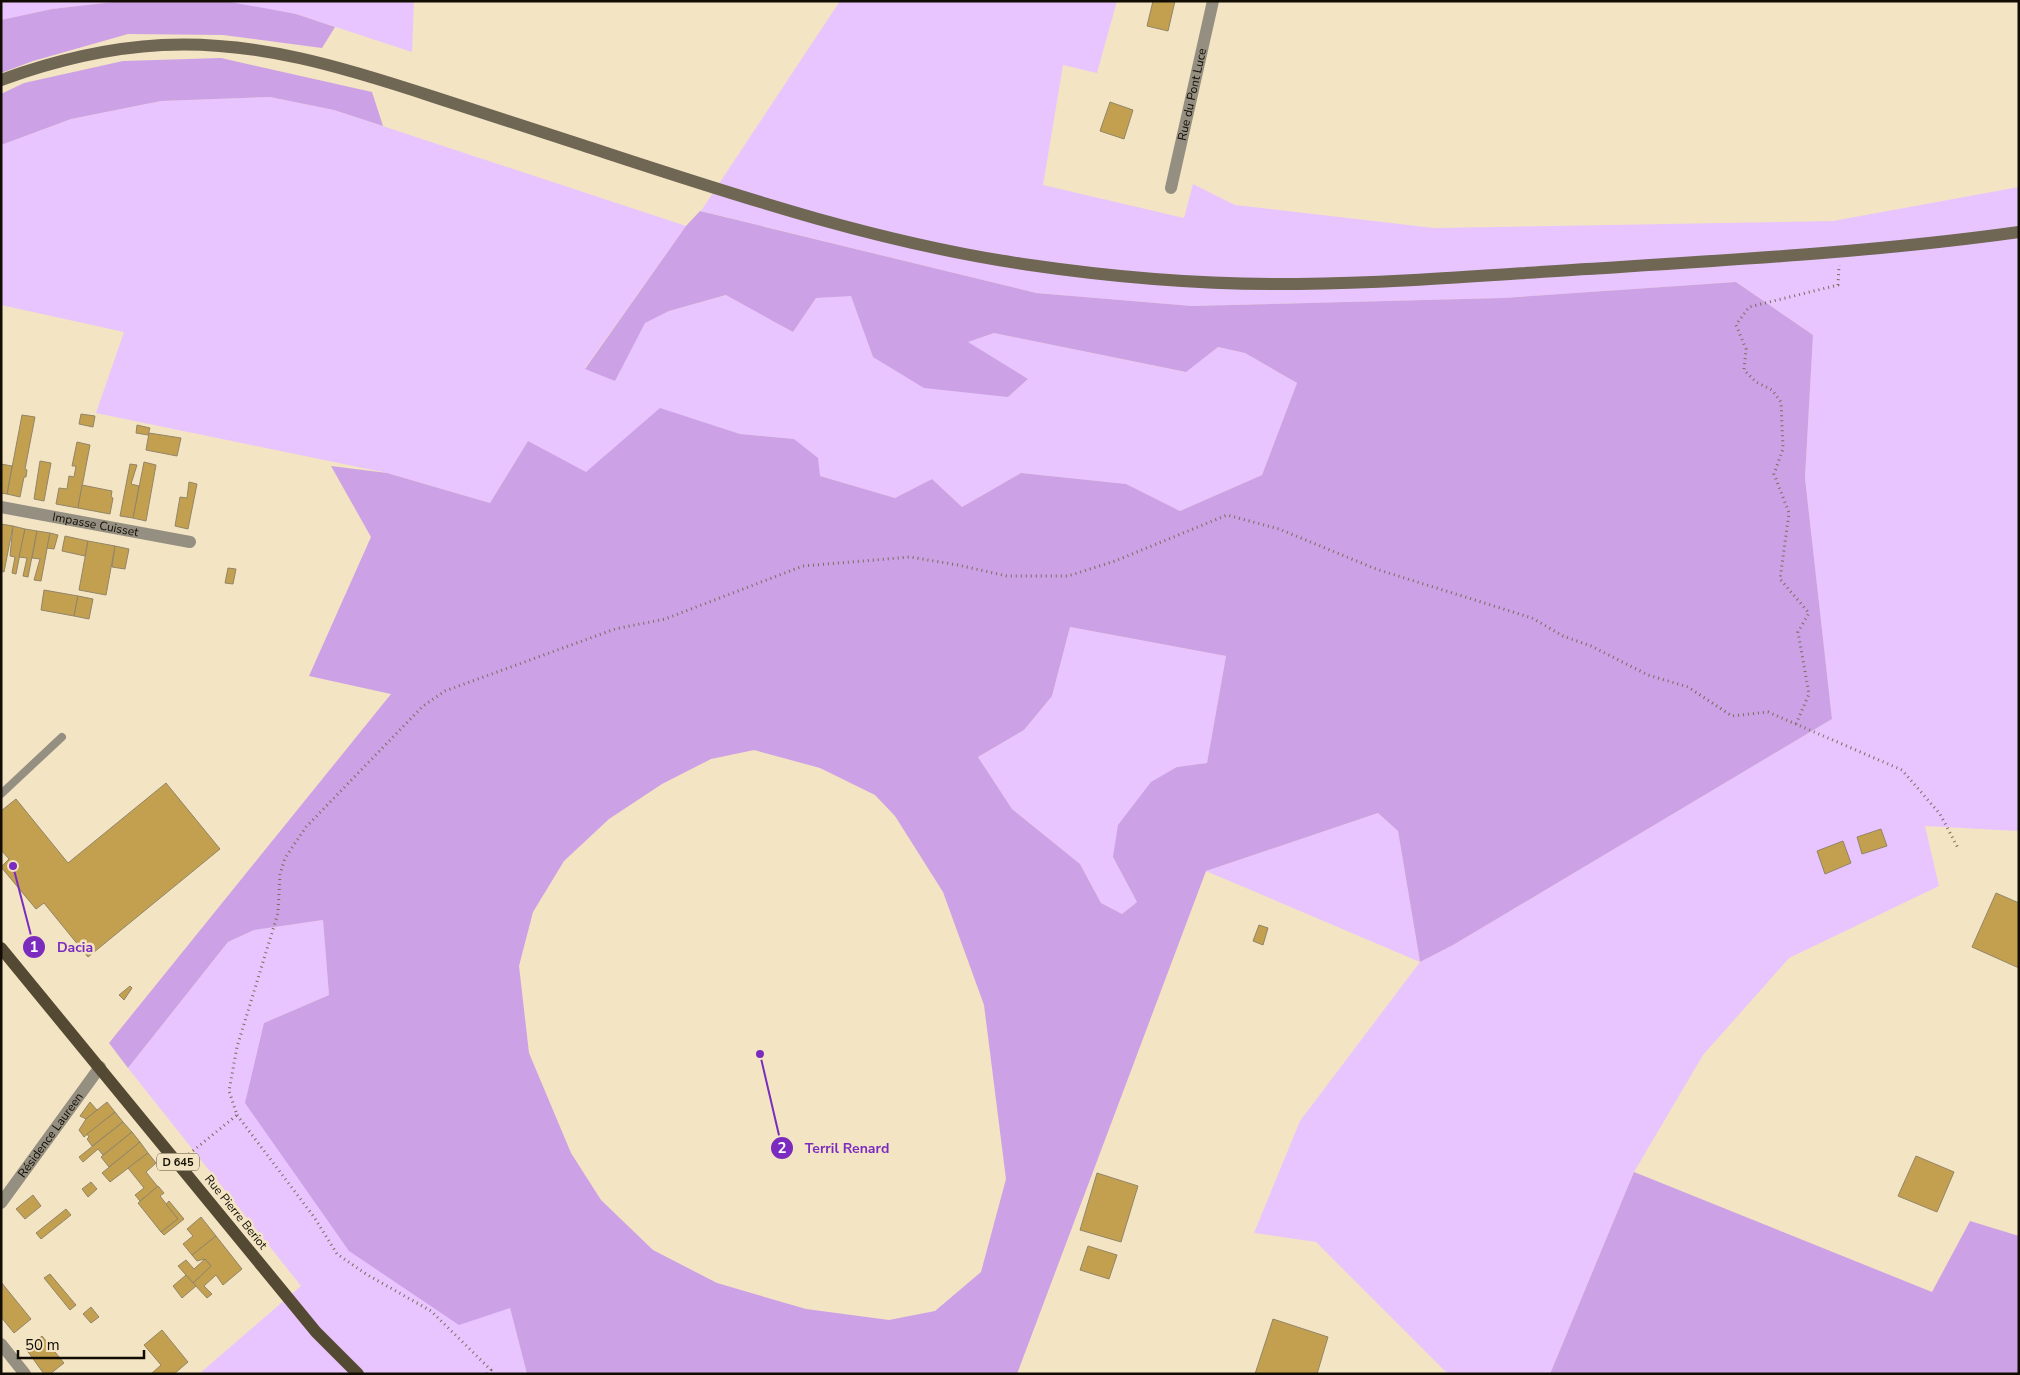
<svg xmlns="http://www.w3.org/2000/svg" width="2020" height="1375" font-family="'Nunito Sans',sans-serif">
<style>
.green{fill:#e8c5fe}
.forest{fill:#cca1e6;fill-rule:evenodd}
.building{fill:#c3a050;stroke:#928567}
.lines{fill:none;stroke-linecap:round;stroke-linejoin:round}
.path{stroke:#796f5b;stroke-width:3;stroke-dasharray:1 4;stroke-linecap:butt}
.lane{stroke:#958f82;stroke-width:8}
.street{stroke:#958f82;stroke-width:12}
.secondary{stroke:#6f6653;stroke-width:12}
.primary{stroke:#544932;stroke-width:12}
.labels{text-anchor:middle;stroke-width:5;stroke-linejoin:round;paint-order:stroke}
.shield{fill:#f3e4c4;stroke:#564e3d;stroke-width:1}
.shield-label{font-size:11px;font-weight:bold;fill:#120d03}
.street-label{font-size:12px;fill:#120d03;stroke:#f3e4c4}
.leader{fill:none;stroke:#7b2cbf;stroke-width:2}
.callout-dot{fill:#7b2cbf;stroke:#f3e4c4;stroke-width:2}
.mark-label{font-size:15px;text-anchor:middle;font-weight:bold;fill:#fff}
.callout-label{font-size:14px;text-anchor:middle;font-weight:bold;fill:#7b2cbf;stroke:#f3e4c4;stroke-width:5;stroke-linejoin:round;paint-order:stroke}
</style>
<rect width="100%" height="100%" fill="#f3e4c4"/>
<g class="green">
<polygon points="1,1 122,1 52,9 1,20"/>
<polygon points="207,1 414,1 412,52 296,14"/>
<polygon points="840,1 1117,1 1097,73 1063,65 1043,185 1184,218 1193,184 1235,205 1434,228 1833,221 2019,187 2019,831 1925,826 1939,886 1789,958 1703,1055 1634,1172 1550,1374 1448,1374 1316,1242 1254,1233 1300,1121 1420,962 1206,871 1378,813 1398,831 1420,962 1453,945 1832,719 1805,478 1813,335 1736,282 1503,298 1192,306 1036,293 701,211"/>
<polygon points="270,97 334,110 686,226 585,368 615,381 644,323 669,311 727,295 793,332 816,298 851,295 873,357 1008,397 1028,379 967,342 994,333 1185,372 1218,347 1245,353 1297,383 1262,475 1180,511 1125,484 1021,473 962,507 932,479 895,498 820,476 794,439 740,434 660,409 586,473 528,441 490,503 387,473 96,413 124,332 1,305 1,145 71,119 161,101"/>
<polygon points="1070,627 1226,656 1207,763 1177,767 1113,857 1137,902 1122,914 1101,903 1080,864 1012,809 978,757 1024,730 1052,696"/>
<polygon points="323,920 329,995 264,1023 510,1308 527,1374 199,1374 301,1286 128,1068 228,942 254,930"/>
</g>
<g class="forest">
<polygon points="122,1 230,2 296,14 335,27 322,48 223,35 128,34 33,61 1,73 1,20 52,9"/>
<polygon points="221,58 372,92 383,126 334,110 270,97 161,101 71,119 1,145 1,94 24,83 123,61"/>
<path d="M700,211L1036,293L1192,306L1503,298L1736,282L1813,335L1805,478L1832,719L1453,945L1420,962L1398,831L1378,813L1206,871L1017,1374H527L510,1308L459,1325L349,1251L245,1103L264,1023L329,995L323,920L254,930L228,942L128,1068L109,1043L391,694L309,676L371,537L331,466L387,473L490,503L528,441L586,472L660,408L740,434L794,439L818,458L820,476L895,498L932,479L962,507L1021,473L1126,484L1180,511L1262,475L1297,383L1245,353L1218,347L1186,372L994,333L968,342L1028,379L1008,397L924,388L873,357L851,296L816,298L793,332L726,295L669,311L645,323L615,381L585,369L686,226ZM1070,627L1226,656L1207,763L1177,767L1151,782L1118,825L1113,857L1137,902L1122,914L1101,903L1080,864L1012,809L978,757L1024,730L1052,696ZM754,750L820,768L875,795L895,816L943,892L984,1005L1006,1179L981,1272L935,1311L889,1320L806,1309L717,1283L653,1250L601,1200L571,1153L529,1053L519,966L533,912L564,861L609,819L662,784L711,759Z"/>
<polygon points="1634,1172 1932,1292 1970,1221 2019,1236 2019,1374 1550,1374"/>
</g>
<g class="building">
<polygon points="1153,1 1175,1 1168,31 1147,26"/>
<polygon points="1110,102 1133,110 1124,139 1100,131"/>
<polygon points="81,414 95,416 93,427 79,424"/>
<polygon points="22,415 35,417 25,469 27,470 26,477 24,477 20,497 7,494"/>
<polygon points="137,425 150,428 148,435 136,433"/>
<polygon points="149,433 181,438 177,456 146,450"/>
<polygon points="77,442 90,445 78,508 56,504 59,488 67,489 69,476 74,477 76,466 72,466"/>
<polygon points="40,461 51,463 44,501 34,499"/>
<polygon points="144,462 156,465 146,521 133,518"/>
<polygon points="1,464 12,466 7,494 1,493"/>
<polygon points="130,464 137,465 131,484 139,486 133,518 120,516"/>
<polygon points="189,482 197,484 188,529 175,526 180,497 187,498"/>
<polygon points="82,485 112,491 111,497 113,498 110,514 78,508"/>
<polygon points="1,524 13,526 4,572 1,571"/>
<polygon points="13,526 25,529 16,574 12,573 15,557 10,556"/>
<polygon points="25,529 37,531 28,577 23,576 27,558 19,557"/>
<polygon points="37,531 50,533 41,581 34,580 40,559 32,558"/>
<polygon points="50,533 58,535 54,549 47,548"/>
<polygon points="65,536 88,541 85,556 62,551"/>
<polygon points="88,541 115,546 106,595 79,590"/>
<polygon points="115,546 129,549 125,569 112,567"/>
<polygon points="228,568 236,569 233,584 225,583"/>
<polygon points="44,590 78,596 74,616 41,610"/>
<polygon points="78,596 93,599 89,619 74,616"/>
<polygon points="166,783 220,849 88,957 44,903 36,909 1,867 9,859 1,850 1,811 16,799 68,863"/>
<polygon points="1881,829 1887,846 1862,854 1857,837"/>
<polygon points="1843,841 1851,863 1825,874 1817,851"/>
<polygon points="1996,893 2019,903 2019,968 1972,947"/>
<polygon points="1259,925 1268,928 1263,945 1253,941"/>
<polygon points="130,986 132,988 124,1000 119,995"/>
<polygon points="90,1102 97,1110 86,1119 80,1116"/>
<polygon points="107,1102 115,1112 84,1137 79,1130 86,1119"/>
<polygon points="115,1112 123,1122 92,1146 87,1139 89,1137 87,1134"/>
<polygon points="123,1122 132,1132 103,1155 98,1149 83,1162 79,1157"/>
<polygon points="132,1132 140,1142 109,1167 101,1157"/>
<polygon points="140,1142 148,1153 110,1182 102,1173"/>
<polygon points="148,1153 156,1163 146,1172 158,1187 140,1201 135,1195 144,1188 128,1168"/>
<polygon points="1916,1156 1954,1172 1937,1212 1898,1196"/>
<polygon points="1097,1173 1138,1186 1121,1242 1080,1230"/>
<polygon points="91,1182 97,1189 88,1197 82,1189"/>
<polygon points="158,1186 164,1193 160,1196 178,1219 161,1232 138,1203"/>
<polygon points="33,1195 41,1206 25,1219 16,1209"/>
<polygon points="169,1201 184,1219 164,1235 161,1232 178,1219 166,1204"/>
<polygon points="66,1209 71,1215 41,1239 36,1233"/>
<polygon points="201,1217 216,1236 192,1255 183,1244 193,1236 187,1229"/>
<polygon points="216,1236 242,1269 223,1285 216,1275 204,1286 212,1294 207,1298 193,1283 211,1266 205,1259 197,1261 192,1255"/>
<polygon points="1088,1246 1117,1255 1109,1279 1080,1270"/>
<polygon points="205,1259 211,1266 193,1283 178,1266 186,1260 194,1269"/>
<polygon points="50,1274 76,1305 70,1310 44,1278"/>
<polygon points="186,1275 196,1286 182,1298 173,1286"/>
<polygon points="1,1282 31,1319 14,1333 1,1317"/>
<polygon points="91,1307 99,1317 91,1323 83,1314"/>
<polygon points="1273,1319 1328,1337 1317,1374 1255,1374"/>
<polygon points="162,1330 188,1362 174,1374 151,1374 161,1365 144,1345"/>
<polygon points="42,1336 64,1363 50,1374 44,1374 26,1349 25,1350"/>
</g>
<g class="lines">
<g class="path">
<polyline points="1796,724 1809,694 1798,632 1809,613 1780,579 1789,513 1774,474 1783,449 1781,402 1772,390 1756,382 1744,370 1746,349 1736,325 1749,307 1838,285 1839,265"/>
<polyline points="237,1115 314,1217 337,1254 366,1274 431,1311 491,1370 487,1374"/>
<polyline points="189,1154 237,1115 229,1091 237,1047 278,913 280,874 285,858 306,827 423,706 445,691 615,629 665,619 803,566 910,557 958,565 1007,576 1068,576 1115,561 1227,515 1279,529 1376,569 1532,618 1563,636 1591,646 1648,675 1688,687 1732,716 1768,712 1902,770 1940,814 1958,848"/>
</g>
<polyline class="lane" points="1,794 62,737"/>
<g class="street">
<path id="s1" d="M1171,188L1213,1"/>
<path id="s2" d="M1,507L190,542"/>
<path id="s3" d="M1,1203L100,1067"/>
<polyline points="1,1344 25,1374"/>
</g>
<path class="secondary" d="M1,80C53,61 107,48 162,45C256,40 346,68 434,97C483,113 533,129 582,145C729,193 876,243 1030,265C1119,278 1208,285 1298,284C1394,283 1490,275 1587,269C1731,260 1875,252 2019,232"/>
<polyline class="primary" points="1,948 316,1332 358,1374"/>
</g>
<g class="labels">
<rect class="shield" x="157" y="1153.5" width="42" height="17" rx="4"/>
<g class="shield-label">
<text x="178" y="1166">D 645</text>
</g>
<g class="street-label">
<text dy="4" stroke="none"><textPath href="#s1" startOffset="96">Rue du Pont Luce</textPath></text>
<text dy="4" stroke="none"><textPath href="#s2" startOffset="96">Impasse Cuisset</textPath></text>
<text dy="4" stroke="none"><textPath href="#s3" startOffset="84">Résidence Laureen</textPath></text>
<text transform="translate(236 1212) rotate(51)" y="4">Rue Pierre Beriot</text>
</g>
</g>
<path class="leader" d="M13 866L34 947M760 1054L782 1148"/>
<g class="callout-dot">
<circle cx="13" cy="866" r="5"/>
<circle cx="760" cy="1054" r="5"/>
<circle cx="34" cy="947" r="12"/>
<circle cx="782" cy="1148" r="12"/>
</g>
<g class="mark-label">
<text x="34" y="952">1</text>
<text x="782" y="1153">2</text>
</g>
<g class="callout-label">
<text x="75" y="952">Dacia</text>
<text x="847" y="1153">Terril Renard</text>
</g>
<rect width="2020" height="1375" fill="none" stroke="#120d03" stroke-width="5"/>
<path d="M18 1350v8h126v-8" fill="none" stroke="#120d03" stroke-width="2.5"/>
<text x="25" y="1350" font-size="15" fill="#120d03" stroke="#f3e4c4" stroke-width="4" paint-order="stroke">50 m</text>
</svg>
